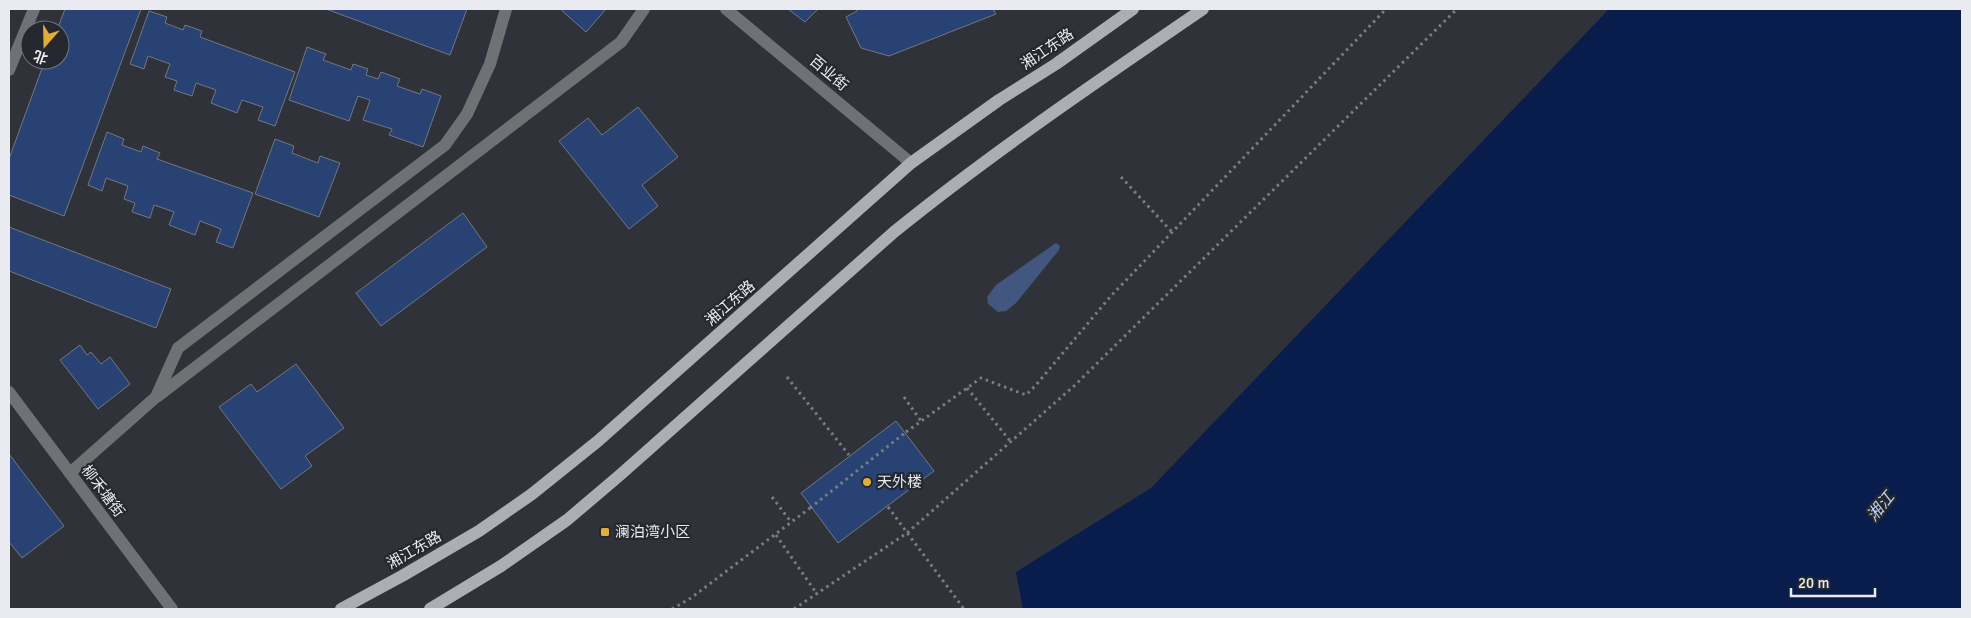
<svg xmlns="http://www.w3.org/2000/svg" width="1971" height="618" font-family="Signika,'Noto Sans SC',sans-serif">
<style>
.green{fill:#425780}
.water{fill:#081d4c}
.building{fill:#294274;stroke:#73777e}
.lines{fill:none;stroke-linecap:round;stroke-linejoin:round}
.path{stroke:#7a7d82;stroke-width:3;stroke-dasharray:2.5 4;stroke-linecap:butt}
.minor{stroke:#6f7174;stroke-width:12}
.major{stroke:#abafb5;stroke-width:12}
.path-bridge{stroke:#7a7d82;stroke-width:3;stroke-dasharray:2.5 4;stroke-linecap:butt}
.poi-dot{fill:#e4ae35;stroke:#25292f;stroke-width:2}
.labels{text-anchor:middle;stroke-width:4.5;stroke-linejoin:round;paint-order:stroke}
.street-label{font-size:15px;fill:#e9ebf0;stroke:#25292f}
.poi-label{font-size:15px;fill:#e9ebf0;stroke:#25292f;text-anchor:start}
.water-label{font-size:16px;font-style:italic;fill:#c2d3f3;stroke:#25292f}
</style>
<rect width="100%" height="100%" fill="#2f3339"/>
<polygon class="green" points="1056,243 1060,246 1059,250 1016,303 1006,311 998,312 988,304 987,297 996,285"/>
<polygon class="water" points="1609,9 1962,9 1962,609 1023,609 1016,572 1151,488"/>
<g class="building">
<polygon points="65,9 141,9 64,216 9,195 9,159 45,60 60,60 60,30 57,30"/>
<polygon points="326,9 467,9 450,55"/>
<polygon points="560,9 606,9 586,32"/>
<polygon points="788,9 818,9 805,22"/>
<polygon points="856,9 993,9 996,14 889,56 861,48 846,17 857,11"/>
<polygon points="149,11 167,17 165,23 183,30 185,25 202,31 200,37 295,72 275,126 258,120 263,107 242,100 237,113 211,103 216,90 196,83 192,96 174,90 177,81 165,77 170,64 148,56 144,69 130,64"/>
<polygon points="307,47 326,54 323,60 351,70 353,64 368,69 366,75 378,79 381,72 400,79 397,86 420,94 422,89 441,96 423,147 389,135 392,129 363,120 370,100 358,96 349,121 289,100"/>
<polygon points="638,107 678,157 642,185 658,206 629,229 559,141 588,118 602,135"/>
<polygon points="107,132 124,139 122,145 141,152 143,146 160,153 157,159 253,193 233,248 216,242 221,229 200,221 195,235 169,225 174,212 154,205 150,218 132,212 135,203 124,199 128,186 106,178 102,191 88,185"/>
<polygon points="275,139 294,146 292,153 318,163 320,156 340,163 319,217 255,194"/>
<polygon points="463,213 487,247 381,326 356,293"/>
<polygon points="9,227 171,289 156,328 9,271"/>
<polygon points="80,345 87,355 91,352 101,364 110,357 130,384 98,409 60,360"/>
<polygon points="296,364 344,428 305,456 312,466 281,489 219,407 251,384 257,392"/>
<polygon points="896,421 934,471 838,543 801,493"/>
<polygon points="9,454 64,526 22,558 9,542"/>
</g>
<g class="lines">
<g class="path">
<polyline points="1121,177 1172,232"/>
<polyline points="787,377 849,455"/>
<polyline points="967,388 1011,442"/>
<polyline points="904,397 921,421"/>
<polyline points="906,432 981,378 1026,395 1036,385 1110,297 1386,9"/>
<polyline points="772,497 791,522"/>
<polyline points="888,507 964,609"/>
<polyline points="776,535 817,594"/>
<polyline points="672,609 691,598 810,508"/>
<polyline points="794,609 907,533 1074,386 1457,9"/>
</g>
<g class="minor">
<polyline points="726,9 911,163"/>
<polyline points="9,70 34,9"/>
<polyline points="9,392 172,609"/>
<polyline points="158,396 621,42 644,9"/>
<polyline points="70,473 156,397 178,348 445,145 467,114 490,64 506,9"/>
</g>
<g class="major">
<polyline points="341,609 402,576 479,531 532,494 598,441 911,163 999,100 1056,64 1133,9"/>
<path d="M430,609L501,566L567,520L620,475L894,232C993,152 1098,81 1203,9"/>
</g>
<polyline class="path-bridge" points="810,508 906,432"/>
</g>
<g class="poi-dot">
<circle cx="867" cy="482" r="5"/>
<rect x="600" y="527" width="10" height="10" rx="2.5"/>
</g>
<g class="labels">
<g class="street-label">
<text transform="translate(1047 49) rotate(-34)" y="5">湘江东路</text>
<text transform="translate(829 73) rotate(40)" y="5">百业街</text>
<text transform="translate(730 303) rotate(-41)" y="5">湘江东路</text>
<text transform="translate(103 491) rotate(53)" y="5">柳禾塘街</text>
<text transform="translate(414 550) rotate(-30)" y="5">湘江东路</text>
</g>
<g class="poi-label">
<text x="877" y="487">天外楼</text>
<text x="615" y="537">澜泊湾小区</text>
</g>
<g class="water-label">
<text transform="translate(1880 506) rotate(-51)" y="6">湘江</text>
</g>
</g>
<rect width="1971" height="618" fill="none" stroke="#e9ebf0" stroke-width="20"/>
<g transform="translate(45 45) rotate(200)"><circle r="24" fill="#25292f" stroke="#73777c"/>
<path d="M0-4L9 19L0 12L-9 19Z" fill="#e4ae35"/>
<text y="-8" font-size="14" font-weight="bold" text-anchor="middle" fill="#e9ebf0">北</text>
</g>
<path d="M1791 588v8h84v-8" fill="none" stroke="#e9ebf0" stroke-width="2.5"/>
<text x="1798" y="588" font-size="15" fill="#e9ebf0" stroke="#25292f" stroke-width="4" paint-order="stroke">20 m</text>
</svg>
